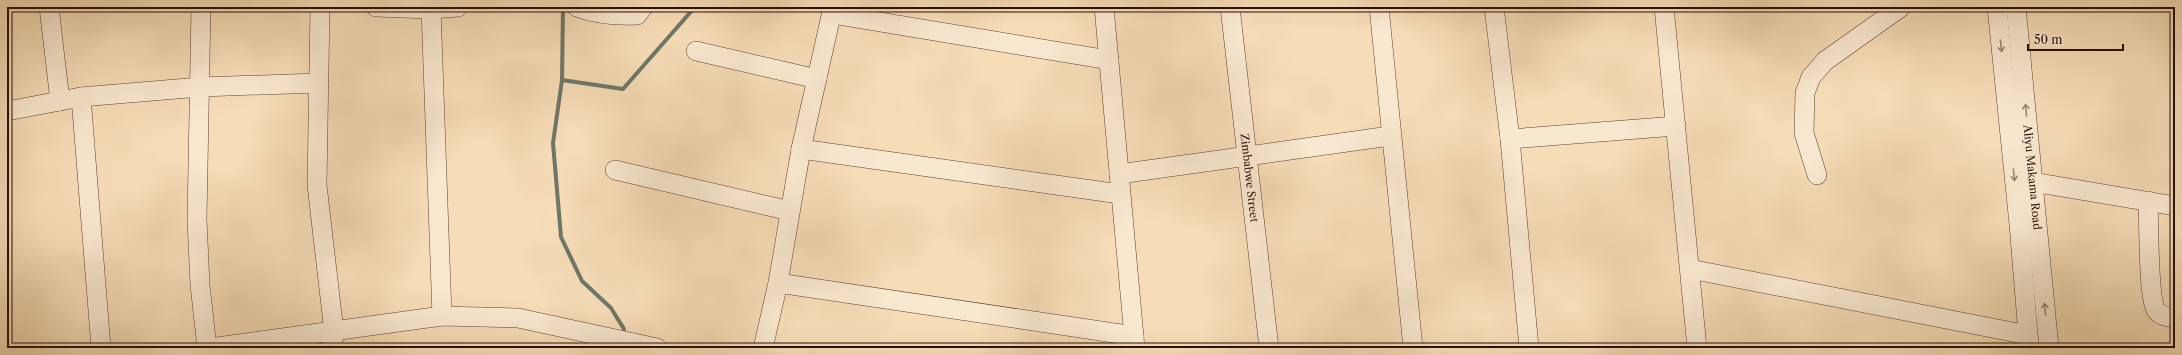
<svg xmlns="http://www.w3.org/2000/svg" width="2182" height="355" font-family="'Libre Caslon Text',serif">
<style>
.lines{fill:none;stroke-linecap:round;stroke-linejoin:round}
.stream{stroke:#6e7768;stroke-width:4}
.minor-casing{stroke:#5b4232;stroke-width:20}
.minor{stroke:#f9e8d0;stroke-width:19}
.oneway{stroke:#9a8675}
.labels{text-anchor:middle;stroke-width:3;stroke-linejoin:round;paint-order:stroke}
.street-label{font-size:11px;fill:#270f06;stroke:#f9e8d0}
</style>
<rect width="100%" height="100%" fill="#f6dcb7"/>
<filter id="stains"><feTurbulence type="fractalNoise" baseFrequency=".005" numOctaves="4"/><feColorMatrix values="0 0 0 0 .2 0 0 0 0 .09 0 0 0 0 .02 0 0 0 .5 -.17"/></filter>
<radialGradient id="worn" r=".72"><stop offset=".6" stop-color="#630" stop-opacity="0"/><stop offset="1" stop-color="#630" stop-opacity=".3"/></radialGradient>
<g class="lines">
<g class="stream">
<polyline points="562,80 563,7"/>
<polyline points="624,329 611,308 582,281 561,237 553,143 562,80 623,89 695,7"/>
</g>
<defs>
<g id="minor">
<polyline points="49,7 60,101"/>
<polyline points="201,7 197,219 200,285 207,348"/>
<polyline points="320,7 317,185 334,332 332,348"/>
<polyline points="376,7 431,9 458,7"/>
<path d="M577,7C596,14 617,16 637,15L643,7"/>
<polyline points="1104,7 1135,348"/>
<path id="s1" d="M1230,7L1269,348"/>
<polyline points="1379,7 1413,348"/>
<polyline points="1494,7 1510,139 1529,348"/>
<polyline points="1664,7 1697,348"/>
<polyline points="1997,7 2019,224 2029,346"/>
<path id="s2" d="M2016,7L2049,348"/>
<polyline points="431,9 442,316"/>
<polyline points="832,14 1109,60"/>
<polyline points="696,51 817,79"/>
<polyline points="81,97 101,348"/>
<polyline points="7,111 81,97 200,87 319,83"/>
<polyline points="1510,139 1676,126"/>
<polyline points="801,149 1120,194"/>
<polyline points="615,170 790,211"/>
<polyline points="1119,174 1390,136"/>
<polyline points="1817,175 1804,133 1805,93 1811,77 1825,61 1901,7"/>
<polyline points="2033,182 2175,206"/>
<path d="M2148,201C2149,220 2148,297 2156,310C2160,316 2168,317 2175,318"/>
<polyline points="1690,269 2028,335"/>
<polyline points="778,283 1134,336"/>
<polyline points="210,348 442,316 518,318 657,348"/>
<polyline points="763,348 778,283 801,149 833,7"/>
</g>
</defs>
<use href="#minor" class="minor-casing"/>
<use href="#minor" class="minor"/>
</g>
<defs><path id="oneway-shaft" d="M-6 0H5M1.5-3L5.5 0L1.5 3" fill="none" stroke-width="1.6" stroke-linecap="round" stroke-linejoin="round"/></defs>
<g class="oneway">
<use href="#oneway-shaft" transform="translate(2001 46) rotate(84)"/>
<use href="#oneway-shaft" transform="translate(2026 110) rotate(-95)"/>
<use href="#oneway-shaft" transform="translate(2014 175) rotate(84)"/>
<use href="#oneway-shaft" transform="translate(2045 309) rotate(-95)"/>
</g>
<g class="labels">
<g class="street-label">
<text dy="4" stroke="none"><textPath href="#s1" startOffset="172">Zimbabwe Street</textPath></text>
<text dy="4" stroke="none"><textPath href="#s2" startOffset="171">Aliyu Makama Road</textPath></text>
</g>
</g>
<rect width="2182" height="355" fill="none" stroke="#f6dcb7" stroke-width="24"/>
<rect x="8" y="8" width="2166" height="339" fill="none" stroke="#270f06" stroke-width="2"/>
<rect x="12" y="12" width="2158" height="331" fill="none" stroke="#270f06"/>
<path d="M2028 44v6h95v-6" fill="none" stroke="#270f06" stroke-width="2"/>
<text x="2034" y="44" font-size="12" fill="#270f06" stroke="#f9e8d0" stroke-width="3" paint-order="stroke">50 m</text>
<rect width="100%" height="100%" filter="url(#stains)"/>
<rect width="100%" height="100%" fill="url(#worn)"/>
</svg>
